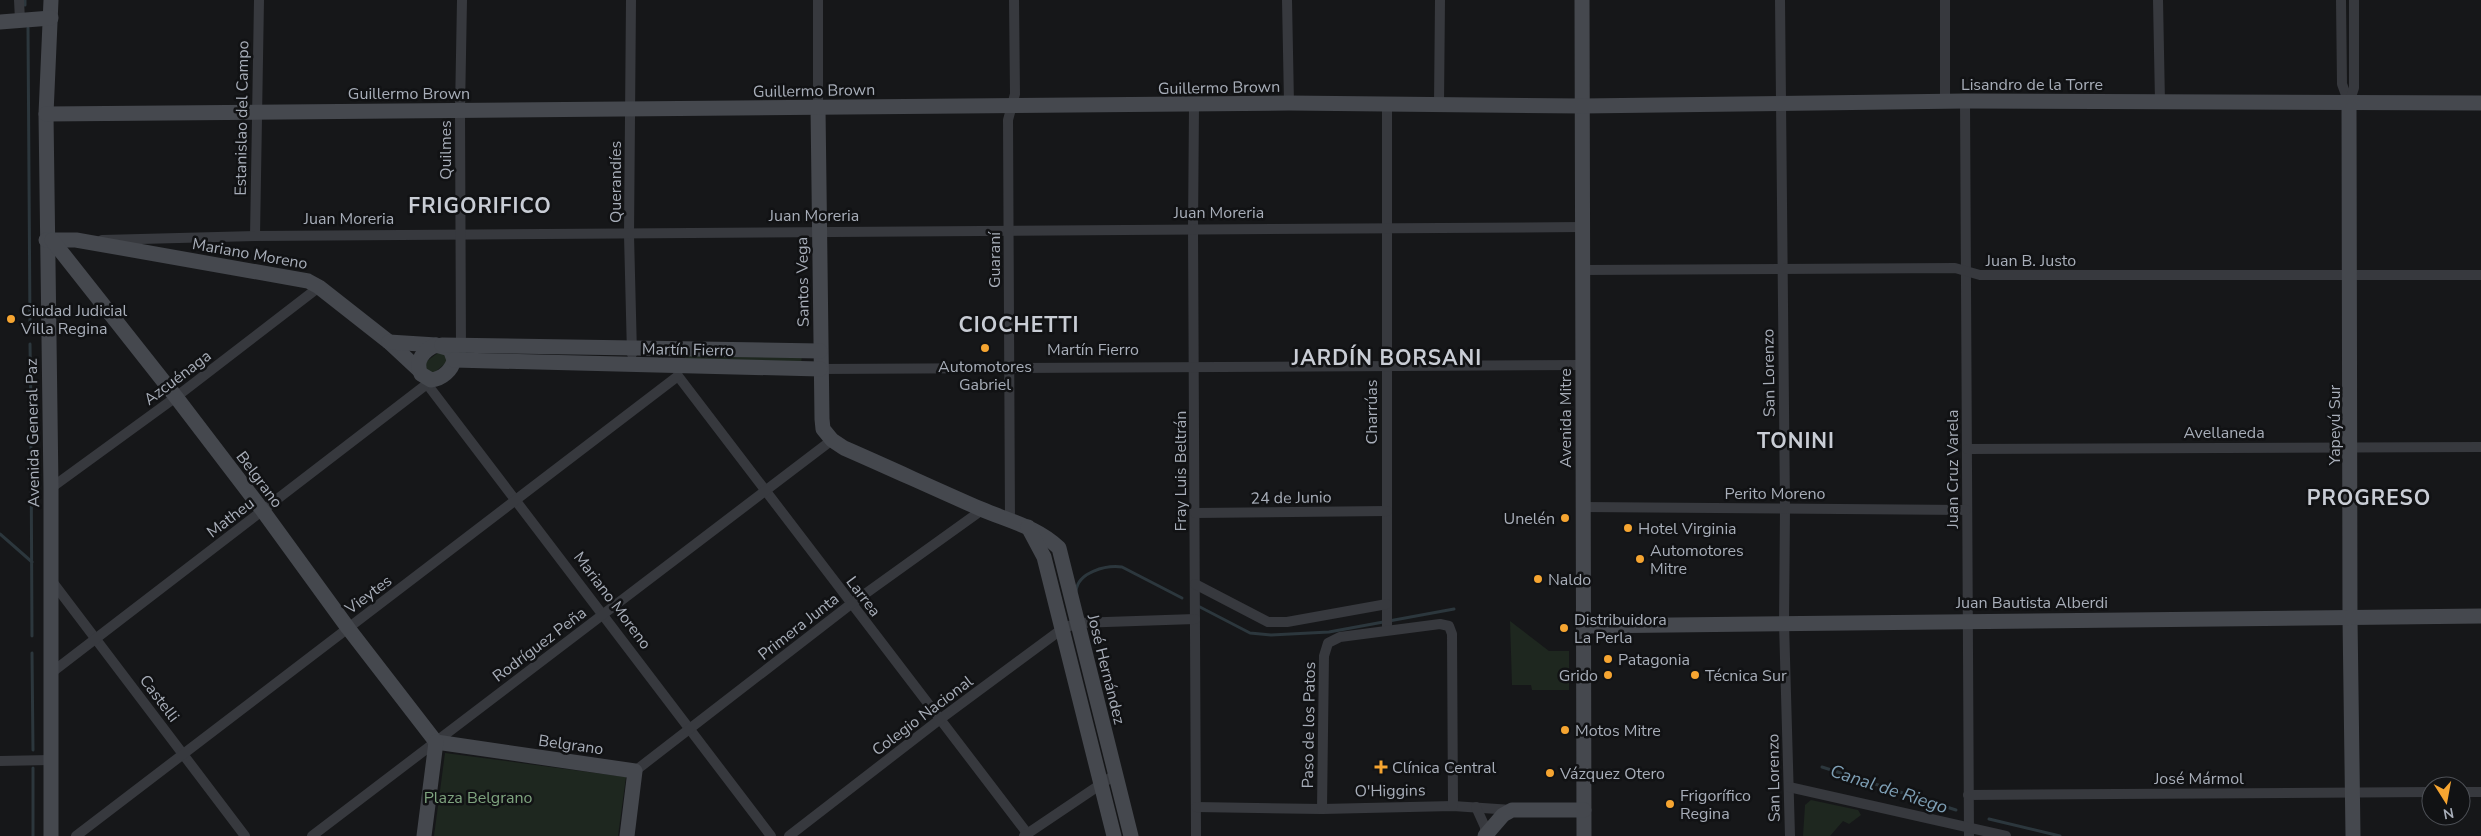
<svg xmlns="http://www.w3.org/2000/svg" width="2481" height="836" font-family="'Nunito Sans',sans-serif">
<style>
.green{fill:#1e271f}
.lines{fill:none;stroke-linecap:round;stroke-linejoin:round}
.stream{stroke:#2c373d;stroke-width:3}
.street{stroke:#37393e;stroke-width:10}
.secondary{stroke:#45484e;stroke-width:15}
.poi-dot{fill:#f6a531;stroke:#111214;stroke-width:2}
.labels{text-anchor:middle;stroke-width:5;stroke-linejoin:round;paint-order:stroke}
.street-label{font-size:16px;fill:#a8aeb9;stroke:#111214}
.poi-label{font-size:16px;fill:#a8aeb9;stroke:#111214;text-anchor:start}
.park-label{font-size:16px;fill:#7fa47f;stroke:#111214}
.water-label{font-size:18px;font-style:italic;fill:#7e9fb5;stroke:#111214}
.district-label{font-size:21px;font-weight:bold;letter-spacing:1px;fill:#c9cdd5;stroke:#111214}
</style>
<rect width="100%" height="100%" fill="#161719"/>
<g class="green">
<polygon points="443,349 448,361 434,373 428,374 423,364"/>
<polygon points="685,354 802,356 801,363 685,361"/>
<polygon points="1510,621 1549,651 1569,651 1569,690 1532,690 1531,685 1512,685"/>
<polygon points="445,753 626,777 618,836 434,836"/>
<polygon points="1811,800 1858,810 1861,815 1849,824 1843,821 1830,836 1803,836 1805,805"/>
</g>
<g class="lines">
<g class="stream">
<polyline points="25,0 25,5"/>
<polyline points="28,28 30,326"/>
<polyline points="30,344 31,412"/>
<polyline points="31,439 32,636"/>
<polyline points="0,534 32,562"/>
<path d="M1076,591C1078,572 1106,565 1122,567L1182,598"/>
<polyline points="1198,606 1250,633 1271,635 1329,632 1454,609"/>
<polyline points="32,653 33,750"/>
<polyline points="1822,767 1956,810"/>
<polyline points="33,768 33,836"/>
<polyline points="1989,819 2060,836"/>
</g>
<g class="street">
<polyline points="19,0 20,20"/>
<polyline points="631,0 629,235 632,354"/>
<polyline points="1287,0 1289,103"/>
<polyline points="1780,0 1785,508 1784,623 1790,836"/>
<polyline points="2158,0 2160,102"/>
<polyline points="2341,0 2342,84 2349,103"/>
<polyline points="1965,101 1969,836"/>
<polyline points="1945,102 1945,0"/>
<polyline points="2349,103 2354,88 2354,0"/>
<polyline points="1439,104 1440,0"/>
<polyline points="1387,105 1387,630"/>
<polyline points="1194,106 1193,229 1196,836"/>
<polyline points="818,108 818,0"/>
<polyline points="255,236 259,0"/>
<polyline points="102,240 255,236 1582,227"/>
<polyline points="1583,270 1955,268 1980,275 2481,275"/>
<polyline points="461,351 460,110 462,0"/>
<polyline points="820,369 1582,365"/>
<polyline points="678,376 1027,833"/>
<polyline points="427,384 771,836"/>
<polyline points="1967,449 2481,447"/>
<polyline points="51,488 176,397 319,287"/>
<polyline points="1583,507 1966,510"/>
<polyline points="1195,513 1387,511"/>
<polyline points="1010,521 1008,120 1015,94 1014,0"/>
<polyline points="51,580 245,836"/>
<polyline points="1195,584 1268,622 1287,622 1387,604"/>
<polyline points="51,673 427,384"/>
<polyline points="0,761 50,760"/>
<polyline points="635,771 851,604 982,510"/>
<polyline points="1789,787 2006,836"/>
<polyline points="2461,792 2481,792"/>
<polyline points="1968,795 2431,792"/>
<polyline points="1196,807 1322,809 1453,806 1512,810"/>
<polyline points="1476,807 1485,827 1485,836"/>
<polyline points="1322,809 1324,656 1328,643 1340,637 1440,624 1449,626 1452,634 1453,806"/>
<polyline points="76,836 678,376"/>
<polyline points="312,836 832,440"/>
<polyline points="789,836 939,720 1062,629 1077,623 1195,619"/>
<polyline points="1024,836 1116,774"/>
</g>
<g class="secondary">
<polyline points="51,0 46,114 51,488 51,836"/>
<polyline points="1582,0 1584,836"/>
<polyline points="0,22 51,18"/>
<polyline points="2349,103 2350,618 2353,836"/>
<path d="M818,108L822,419L823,429L832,440L844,448C890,468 935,489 981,509C1009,521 1037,527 1059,548L1131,836"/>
<polyline points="46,114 1289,103 1582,106 1965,101 2481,103"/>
<polyline points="46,240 76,240 308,281 319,287 389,342 418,369"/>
<polyline points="52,240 176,397 263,511 348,628 436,742 635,771 627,836"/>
<polyline points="389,342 436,345"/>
<path d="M436,345L450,349L454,360C452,370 442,379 431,380L421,374C414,361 424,350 436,345Z"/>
<polyline points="442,345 820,351"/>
<polyline points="454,360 820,369"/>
<polyline points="1028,527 1044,557 1114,836"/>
<polyline points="1584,626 2481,616"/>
<polyline points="424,836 436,742"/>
<polyline points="1485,836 1503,815 1512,810 1584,810"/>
</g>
</g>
<g class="poi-dot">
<circle cx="11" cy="319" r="5"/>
<circle cx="985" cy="348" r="5"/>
<circle cx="1565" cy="518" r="5"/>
<circle cx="1628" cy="528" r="5"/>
<circle cx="1640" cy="559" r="5"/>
<circle cx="1538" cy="579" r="5"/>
<circle cx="1564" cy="628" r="5"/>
<circle cx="1608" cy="659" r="5"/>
<circle cx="1608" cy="675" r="5"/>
<circle cx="1695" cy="675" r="5"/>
<circle cx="1565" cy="730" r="5"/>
<path d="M1378.5 759.5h5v5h5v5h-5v5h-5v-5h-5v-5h5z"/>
<circle cx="1550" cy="773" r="5"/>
<circle cx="1670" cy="804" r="5"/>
</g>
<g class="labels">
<g class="street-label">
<text x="2032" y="90">Lisandro de la Torre</text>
<text transform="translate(1219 87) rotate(-1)" y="6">Guillermo Brown</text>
<text transform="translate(814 90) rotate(-1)" y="6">Guillermo Brown</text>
<text x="409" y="99">Guillermo Brown</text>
<text transform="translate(241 118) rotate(-89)" y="6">Estanislao del Campo</text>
<text transform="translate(445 150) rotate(-90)" y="6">Quilmes</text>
<text transform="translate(615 182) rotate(-90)" y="6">Querandíes</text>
<text x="1219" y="218">Juan Moreria</text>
<text x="814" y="221">Juan Moreria</text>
<text x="349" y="224">Juan Moreria</text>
<text transform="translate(250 253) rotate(10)" y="6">Mariano Moreno</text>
<text transform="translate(994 260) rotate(-90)" y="6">Guaraní</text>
<text x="2031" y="266">Juan B. Justo</text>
<text transform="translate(802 282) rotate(-91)" y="6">Santos Vega</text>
<text transform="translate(688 349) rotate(1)" y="6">Martín Fierro</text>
<text x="1093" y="355">Martín Fierro</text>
<text transform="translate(1768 373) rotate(-91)" y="6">San Lorenzo</text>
<text transform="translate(177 377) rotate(-37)" y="6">Azcuénaga</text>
<text transform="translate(1371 412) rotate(-90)" y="6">Charrúas</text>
<text transform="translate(1565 418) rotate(-90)" y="6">Avenida Mitre</text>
<text transform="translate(2334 425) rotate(-90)" y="6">Yapeyú Sur</text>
<text x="2224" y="438">Avellaneda</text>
<text transform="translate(32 433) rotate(-91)" y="6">Avenida General Paz</text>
<text transform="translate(1952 469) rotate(-90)" y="6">Juan Cruz Varela</text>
<text transform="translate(1180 471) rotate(-90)" y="6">Fray Luis Beltrán</text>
<text transform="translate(260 479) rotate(53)" y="6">Belgrano</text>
<text x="1775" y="499">Perito Moreno</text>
<text transform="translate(1291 497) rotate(-1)" y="6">24 de Junio</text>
<text transform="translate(230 517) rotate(-37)" y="6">Matheu</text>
<text transform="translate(368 594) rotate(-37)" y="6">Vieytes</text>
<text transform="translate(864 596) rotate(53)" y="6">Larrea</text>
<text transform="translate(613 600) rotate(53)" y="6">Mariano Moreno</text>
<text x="2032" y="608">Juan Bautista Alberdi</text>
<text transform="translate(798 626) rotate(-38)" y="6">Primera Junta</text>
<text transform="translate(539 644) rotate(-37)" y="6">Rodríguez Peña</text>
<text transform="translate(1107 669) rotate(76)" y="6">José Hernández</text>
<text transform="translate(160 698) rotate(53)" y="6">Castelli</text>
<text transform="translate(922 715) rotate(-37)" y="6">Colegio Nacional</text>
<text transform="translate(1308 725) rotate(-89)" y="6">Paso de los Patos</text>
<text transform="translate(571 744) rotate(8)" y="6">Belgrano</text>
<text transform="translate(1773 778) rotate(-91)" y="6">San Lorenzo</text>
<text x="2199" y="784">José Mármol</text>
<text transform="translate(1390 790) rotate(-1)" y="6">O'Higgins</text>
</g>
<g class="poi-label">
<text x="21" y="316">Ciudad Judicial<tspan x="21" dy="18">Villa Regina</tspan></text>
<text x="985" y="372" text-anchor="middle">Automotores<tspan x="985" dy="18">Gabriel</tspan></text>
<text x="1555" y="524" text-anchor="end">Unelén</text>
<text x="1638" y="534">Hotel Virginia</text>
<text x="1650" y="556">Automotores<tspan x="1650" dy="18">Mitre</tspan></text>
<text x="1548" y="585">Naldo</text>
<text x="1574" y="625">Distribuidora<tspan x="1574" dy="18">La Perla</tspan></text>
<text x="1618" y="665">Patagonia</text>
<text x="1598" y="681" text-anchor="end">Grido</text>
<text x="1705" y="681">Técnica Sur</text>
<text x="1575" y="736">Motos Mitre</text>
<text x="1392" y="773">Clínica Central</text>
<text x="1560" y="779">Vázquez Otero</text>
<text x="1680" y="801">Frigorífico<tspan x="1680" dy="18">Regina</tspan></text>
</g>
<g class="park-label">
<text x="478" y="803">Plaza Belgrano</text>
</g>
<g class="water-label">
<text transform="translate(1889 789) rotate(18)" y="6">Canal de Riego</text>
</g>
<g class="district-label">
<text x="480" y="213">FRIGORIFICO</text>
<text x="1019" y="332">CIOCHETTI</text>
<text x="1387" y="365">JARDÍN BORSANI</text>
<text x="1796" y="448">TONINI</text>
<text x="2369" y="505">PROGRESO</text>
</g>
</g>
<g transform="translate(2446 801) rotate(169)"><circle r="24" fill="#111214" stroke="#4d5056"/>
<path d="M0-4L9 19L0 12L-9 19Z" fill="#f6a531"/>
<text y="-8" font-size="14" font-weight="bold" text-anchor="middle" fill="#a8aeb9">N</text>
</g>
</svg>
